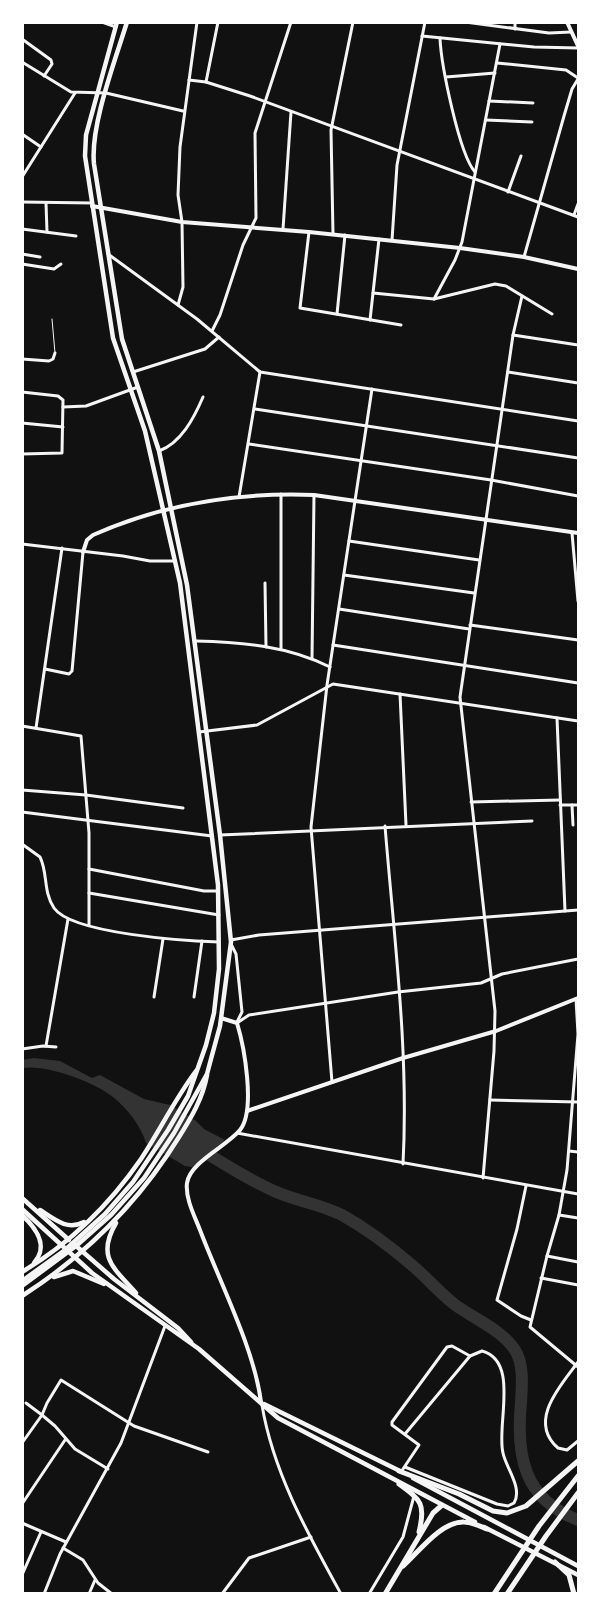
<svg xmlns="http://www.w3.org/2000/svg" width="601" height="1616" font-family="Rubik,sans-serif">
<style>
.water{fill:#333}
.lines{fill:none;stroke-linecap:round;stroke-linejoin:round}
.river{stroke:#333;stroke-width:12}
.service{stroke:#f5f5f5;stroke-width:1}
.minor{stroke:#f5f5f5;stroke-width:3}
.tertiary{stroke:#f5f5f5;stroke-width:4}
.primary{stroke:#f5f5f5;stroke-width:4.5}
.motorway{stroke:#f5f5f5;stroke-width:5}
</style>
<rect width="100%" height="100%" fill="#111"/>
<path class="water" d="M34,1058L60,1061L88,1076L92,1078L100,1075L144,1099L170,1105L196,1121L204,1129L225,1140L192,1167L185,1166L146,1143C141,1126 127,1108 113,1097C95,1082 46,1064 23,1068L22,1060Z"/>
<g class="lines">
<path class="river" d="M198,1148C223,1163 247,1179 274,1191C296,1201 320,1204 342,1215C367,1229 391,1247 413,1266C427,1278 439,1292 454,1304C474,1319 501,1329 515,1350C524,1364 522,1386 521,1402C516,1455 523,1499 578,1520"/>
<polyline class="service" points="52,319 55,353"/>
<g class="minor">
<polyline points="102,22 116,27"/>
<polyline points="465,22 549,33 571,32"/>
<polyline points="515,29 515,22"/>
<polyline points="422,36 534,47 578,48"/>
<path d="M440,38C441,64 459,154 475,172"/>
<polyline points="22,39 51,60 52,64 44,76"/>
<polyline points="22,62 71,92 106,93 183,111"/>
<polyline points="497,63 566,70 578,78"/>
<polyline points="446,77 495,73"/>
<polyline points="189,80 206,82 250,96 578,217"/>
<polyline points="206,82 218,22"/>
<polyline points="489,101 533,103"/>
<polyline points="486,120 532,122"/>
<polyline points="22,134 41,147"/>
<polyline points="22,177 75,93"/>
<polyline points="508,192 521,156"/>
<polyline points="22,202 92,203"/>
<polyline points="46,203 47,232"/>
<polyline points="574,215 578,204"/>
<polyline points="22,229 76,236"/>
<polyline points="283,229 291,112"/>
<polyline points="309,232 300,308 401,325"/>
<polyline points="333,234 331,130 353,22"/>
<polyline points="392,240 397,165 425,22"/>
<polyline points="22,254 40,257"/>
<polyline points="108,254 197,319 260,372"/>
<polyline points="524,257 564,116 572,89 578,79"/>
<polyline points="22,264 54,269 61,264"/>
<polyline points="373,293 434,299 495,284 506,286 552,314"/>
<polyline points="434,299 455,260 462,242 500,44"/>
<polyline points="178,305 183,287 182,222 178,195 180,147 197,22"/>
<polyline points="337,314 345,235"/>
<polyline points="370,320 379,239"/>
<polyline points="212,331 220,315 243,245 256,218 255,133 291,22"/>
<polyline points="513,335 578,345"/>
<polyline points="22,359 49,361 53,359 55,353"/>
<polyline points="133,372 205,349 219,337"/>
<polyline points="260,372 578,421"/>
<polyline points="508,372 578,383"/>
<polyline points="22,392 58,396 63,400 62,453 22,454"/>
<polyline points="63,407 86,406 138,387"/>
<polyline points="255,409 578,458"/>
<polyline points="22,423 63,427"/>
<polyline points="249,444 491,480 578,496"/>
<path d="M159,451C181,443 194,418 203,397"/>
<polyline points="281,494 281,648"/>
<polyline points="239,497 260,372"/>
<polyline points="572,533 578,601"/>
<polyline points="349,541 479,560"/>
<polyline points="22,544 123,556 150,561 175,561"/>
<polyline points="344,575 474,593"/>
<polyline points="265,583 266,647"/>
<polyline points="339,609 469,629"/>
<polyline points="470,625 578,640"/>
<path d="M196,641C242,642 288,646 330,667"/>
<polyline points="333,645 578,683"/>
<polyline points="312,658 314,495"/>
<polyline points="45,669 69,674 72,671 83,552"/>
<polyline points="400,694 406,825"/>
<polyline points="557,718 565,911"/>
<polyline points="22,726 81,736 89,833 89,925"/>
<polyline points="36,728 62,548"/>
<polyline points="199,732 257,725 333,684 578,721"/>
<polyline points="22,790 86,795 183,808"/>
<polyline points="471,802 560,800"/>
<polyline points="560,805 578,805"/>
<polyline points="572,805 573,825"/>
<polyline points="22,812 212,836"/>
<path d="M385,826C394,938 409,1051 403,1164"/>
<polyline points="220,835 532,821"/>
<path d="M22,844L40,857C48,873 43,892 54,908C72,934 187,941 219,942"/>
<polyline points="89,869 204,891 218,891"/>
<polyline points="89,893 219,915"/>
<polyline points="231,940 259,935 578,910"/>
<polyline points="231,944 236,954 242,1012 237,1022"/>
<polyline points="154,997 163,939"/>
<polyline points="194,997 202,941"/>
<polyline points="576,999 578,1034 567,1170 559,1215 547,1256 530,1327 578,1367"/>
<polyline points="237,1023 249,1015 398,992 481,983 502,974 578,959"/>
<polyline points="46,1046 68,919"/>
<polyline points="22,1049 43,1046 56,1047"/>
<polyline points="332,1082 311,827 327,685 372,389"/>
<polyline points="490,1100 578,1102"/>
<polyline points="237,1133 578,1194"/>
<polyline points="569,1151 578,1152"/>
<polyline points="483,1178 494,1051 495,1011 460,697 513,335 522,296"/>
<polyline points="526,1186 517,1229 497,1300 521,1316 531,1320"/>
<polyline points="559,1215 578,1218"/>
<polyline points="547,1256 578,1262"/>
<polyline points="541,1278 578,1285"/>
<path d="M578,1362C561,1385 527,1421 558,1448L567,1450L578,1441"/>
<polyline points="26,1403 42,1415 47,1403 61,1380 134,1426 208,1452"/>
<path d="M262,1405C273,1472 308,1534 341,1594"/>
<polyline points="22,1443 42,1415 55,1426 75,1449 108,1469"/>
<path d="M405,1467L497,1504L508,1506L514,1503C523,1488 506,1468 503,1453C496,1426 520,1361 482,1351L470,1356L405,1434"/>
<polyline points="401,1472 419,1445 392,1425 392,1422 447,1347 452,1346 470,1356"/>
<polyline points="22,1504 65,1440"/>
<polyline points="22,1523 66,1542"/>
<polyline points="63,1548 83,1560 98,1583 112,1594"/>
<polyline points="22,1575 41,1532"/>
<polyline points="44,1594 60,1554 121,1443 165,1326"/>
<polyline points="89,1594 95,1580"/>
<polyline points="222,1594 249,1558 311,1537"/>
<polyline points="369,1594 403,1537 414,1496"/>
</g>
<g class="tertiary">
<polyline points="567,22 578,46"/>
<polyline points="92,206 182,222 309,232 460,248 524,257 578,269"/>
<path d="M83,552L87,540L93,535C163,504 238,492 314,495L578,533"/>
<path d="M221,1018L237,1023C244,1046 256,1110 240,1130C227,1146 190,1162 187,1183C185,1198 195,1217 200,1230C220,1283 254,1348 261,1402"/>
<polyline points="247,1111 403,1058 496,1031 578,998"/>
</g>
<g class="primary">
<polyline points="22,1198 69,1240"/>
<polyline points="22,1209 92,1273 199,1349 278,1418 475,1522"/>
<path d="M40,1210C54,1219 67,1231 84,1222"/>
<path d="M22,1215C37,1229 49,1246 34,1263"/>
<path d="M116,1223C96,1257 114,1268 136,1293"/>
<polyline points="75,1245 114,1279 178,1328 191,1342"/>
<path d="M22,1272C69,1244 110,1204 141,1159C160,1130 175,1099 196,1071"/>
<polyline points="54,1277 73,1271 104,1284"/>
<polyline points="22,1281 65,1250 105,1214 133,1182 168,1130 188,1096 206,1045 214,1013 219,969 218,885 180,583 145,431 113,338 85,156 86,135 117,22"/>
<path d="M22,1286L76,1246L111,1215L144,1178L174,1133L207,1074L211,1059L220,1026L231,942L220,835L187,585L159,451L122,339L94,164C90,126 115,61 127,22"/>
<path d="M22,1296C86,1255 139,1202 179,1137C191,1118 203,1098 207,1075"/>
<polyline points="264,1404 402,1472"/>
<polyline points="413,1478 578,1566"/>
<polyline points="484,1527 578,1575"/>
</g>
<g class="motorway">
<polyline points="399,1471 459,1494 493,1511 507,1513 526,1506 578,1461"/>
<path d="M399,1484C421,1500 426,1504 419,1532"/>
<polyline points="555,1562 569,1575 574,1594"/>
<path d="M403,1566C418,1553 441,1521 464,1522C472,1522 480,1526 487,1529"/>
<polyline points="385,1594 433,1513 441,1506"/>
<polyline points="494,1594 539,1526 578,1476"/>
<polyline points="507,1594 546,1536 578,1493"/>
</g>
</g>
<rect width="601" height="1616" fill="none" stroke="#ffffff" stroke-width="48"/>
</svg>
